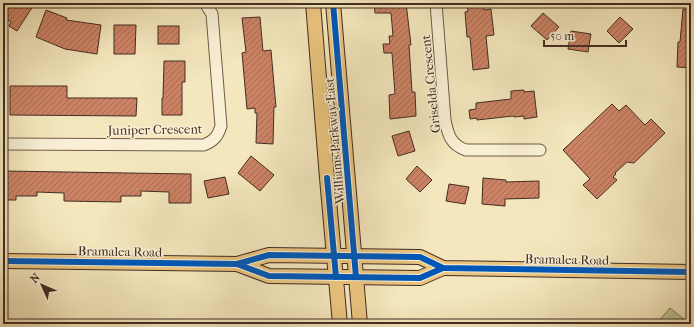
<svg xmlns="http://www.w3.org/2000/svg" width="694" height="327" font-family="'IM FELL French Canon',serif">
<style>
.pitch{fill:#b8c693;stroke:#7d795a}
.building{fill:url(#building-hatch);stroke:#422c22}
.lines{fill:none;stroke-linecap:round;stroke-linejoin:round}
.minor-casing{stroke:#6e5b49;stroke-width:13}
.major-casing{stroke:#422c22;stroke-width:16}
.minor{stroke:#f8efd4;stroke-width:11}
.major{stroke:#eac47e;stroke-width:14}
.cycleway-casing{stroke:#f8efd4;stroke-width:8}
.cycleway{stroke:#0057b8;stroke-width:6}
.labels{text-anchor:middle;stroke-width:3;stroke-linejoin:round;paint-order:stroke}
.street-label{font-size:13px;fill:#422c22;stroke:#f8efd4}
</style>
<defs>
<pattern id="building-hatch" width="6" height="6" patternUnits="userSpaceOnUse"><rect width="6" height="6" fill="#cc8365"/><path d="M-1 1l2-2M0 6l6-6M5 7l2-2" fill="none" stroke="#a76b53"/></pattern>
</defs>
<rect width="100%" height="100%" fill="#f4e7bd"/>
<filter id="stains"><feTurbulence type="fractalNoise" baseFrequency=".005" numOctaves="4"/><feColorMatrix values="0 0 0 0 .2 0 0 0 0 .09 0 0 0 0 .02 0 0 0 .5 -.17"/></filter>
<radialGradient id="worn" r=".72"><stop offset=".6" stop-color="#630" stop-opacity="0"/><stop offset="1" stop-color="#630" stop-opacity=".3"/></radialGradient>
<polygon class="pitch" points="670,308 690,324 656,324"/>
<g class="building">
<polygon points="10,3 35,3 17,31 9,26 11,22 3,17 3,14"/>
<polygon points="374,3 406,3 411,45 409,45 412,92 415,92 416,116 390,119 389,95 395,94 392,53 384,53 383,44 390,44 389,36 393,36 391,13 375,13"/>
<polygon points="467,3 483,3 484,10 491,9 494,35 486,36 489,68 473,70 470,37 467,37 465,12 468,11"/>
<polygon points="683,9 691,10 691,68 677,67 678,42 680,42"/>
<polygon points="46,10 67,18 66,20 101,25 97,54 65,49 36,37"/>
<polygon points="543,13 559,27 547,40 531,26"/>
<polygon points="260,17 263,51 271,50 274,85 276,107 274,107 273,144 256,143 257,113 255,113 255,108 247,109 242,53 246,52 242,18"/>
<polygon points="620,17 633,29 619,43 607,31"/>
<polygon points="114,25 136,25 135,54 114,54"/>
<rect x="158" y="26" width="21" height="18"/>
<polygon points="571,31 591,34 588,52 568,49"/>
<polygon points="164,61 185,61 185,82 182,82 182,115 162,115 162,98 163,98"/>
<polygon points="10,86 67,86 67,98 137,98 136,116 10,115"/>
<polygon points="524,90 524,92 534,91 537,117 524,119 524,116 514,117 513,116 477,120 477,118 470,119 469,110 476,109 476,103 511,99 511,91"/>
<polygon points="612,104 619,111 626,105 645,125 651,119 665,133 634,163 627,162 615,173 616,174 613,177 617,180 597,199 583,185 590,179 563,150"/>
<polygon points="409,131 415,151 398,156 392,136"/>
<polygon points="251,156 274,175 260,191 238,173"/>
<polygon points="417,166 432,180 420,192 406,179"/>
<polygon points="3,171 191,174 191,203 169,203 169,192 141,191 141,196 121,196 121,202 64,201 64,193 37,192 37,196 16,196 16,200 3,200"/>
<polygon points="225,177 229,194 208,198 204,181"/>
<polygon points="483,178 506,180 506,182 539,181 539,198 505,199 505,206 482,204"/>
<polygon points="449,184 469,187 465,204 446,201"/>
</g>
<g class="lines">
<defs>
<g id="minor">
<path d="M436,3L445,120C448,135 451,145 466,150H540"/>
<path d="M3,144L204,145C214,141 218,136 221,126L212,14L205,3"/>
</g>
<g id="major">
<polyline points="313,3 327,178 340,324"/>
<polyline points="333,3 360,324"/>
<polyline points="3,261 237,264 269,255 420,257 443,268 691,272"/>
<polyline points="237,264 269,276 420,278 443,268"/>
</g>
</defs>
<use href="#minor" class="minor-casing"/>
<use href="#major" class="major-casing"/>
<use href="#minor" class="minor"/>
<use href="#major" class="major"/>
<defs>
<g id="cycleway">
<polyline points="333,3 356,277"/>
<polyline points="327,178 336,277"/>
<polyline points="3,261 237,264 269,255 420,257 443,268 691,272"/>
<polyline points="237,264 269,276 420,278 443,268"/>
</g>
</defs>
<use href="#cycleway" class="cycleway-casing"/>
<use href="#cycleway" class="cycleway"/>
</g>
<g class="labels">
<g class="street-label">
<text transform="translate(430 84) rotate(-96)" y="5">Griselda Crescent</text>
<text transform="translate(155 129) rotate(-1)" y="5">Juniper Crescent</text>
<text transform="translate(334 141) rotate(-95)" y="5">Williams Parkway East</text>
<text transform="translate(120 251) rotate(1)" y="5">Bramalea Road</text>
<text transform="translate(567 259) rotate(1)" y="5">Bramalea Road</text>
</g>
</g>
<rect width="694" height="327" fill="none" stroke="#f4e7bd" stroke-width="16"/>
<rect x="4" y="4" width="686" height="319" fill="none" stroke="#422c22" stroke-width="2"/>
<rect x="8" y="8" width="678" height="311" fill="none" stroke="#422c22"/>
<g transform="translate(42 285) rotate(315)" stroke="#f8efd4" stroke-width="3" paint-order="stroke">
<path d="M0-3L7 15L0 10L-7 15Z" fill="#422c22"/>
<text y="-6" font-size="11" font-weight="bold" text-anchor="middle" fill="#422c22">N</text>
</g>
<path d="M544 40v6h82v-6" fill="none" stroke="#422c22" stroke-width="2"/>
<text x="550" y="40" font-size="12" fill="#422c22" stroke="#f8efd4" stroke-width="3" paint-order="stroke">50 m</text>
<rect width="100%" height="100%" filter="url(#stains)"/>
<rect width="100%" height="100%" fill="url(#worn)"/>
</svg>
